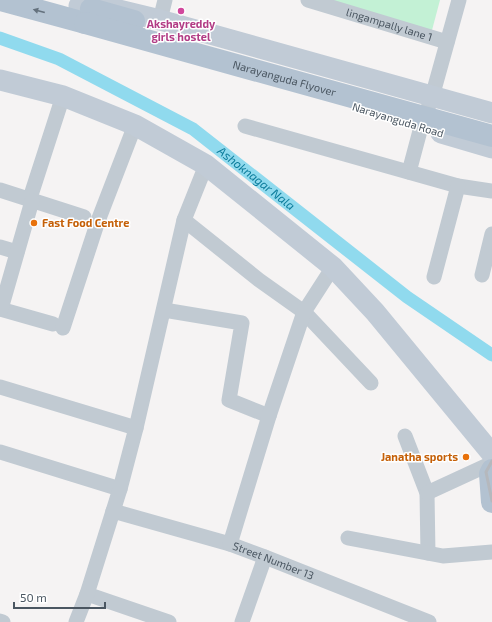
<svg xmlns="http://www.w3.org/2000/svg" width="492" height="622" font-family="'Exo 2',sans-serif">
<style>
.green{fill:#c3f1d5}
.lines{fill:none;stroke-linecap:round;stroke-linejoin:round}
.canal{stroke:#90daee;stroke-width:13}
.street{stroke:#c1cad2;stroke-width:15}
.secondary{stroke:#c1cbd6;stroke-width:21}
.primary{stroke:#b3c2d1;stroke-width:22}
.rail{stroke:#b5b8bd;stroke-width:3}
.primary-bridge{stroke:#b3c2d1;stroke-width:22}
.oneway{fill:#64717d}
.hotel-dot{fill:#d1479c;stroke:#fff;stroke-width:1.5}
.food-dot{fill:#e8710a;stroke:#fff;stroke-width:1.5}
.labels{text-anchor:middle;stroke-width:3;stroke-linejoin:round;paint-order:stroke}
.hotel-label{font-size:11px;font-weight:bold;fill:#b23c85;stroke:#fff}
.street-label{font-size:11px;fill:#4a5661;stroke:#fff}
.food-label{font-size:11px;font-weight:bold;fill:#c56008;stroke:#fff;text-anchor:start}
.water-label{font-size:12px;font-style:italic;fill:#0c7c9b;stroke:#fff}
</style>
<rect width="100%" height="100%" fill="#f5f3f3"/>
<polygon class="green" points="319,0 440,0 431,34"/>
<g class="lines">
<path class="canal" id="s1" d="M0,38L59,59L193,129L407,297L492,355"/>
<g class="street">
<path id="s2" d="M308,0L447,42"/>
<polyline points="160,20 165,0"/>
<polyline points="245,126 458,186 492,191"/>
<polyline points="409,172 421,127 432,97 459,0"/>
<polyline points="0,190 84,217"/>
<polyline points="32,192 63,96"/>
<polyline points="184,220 259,280 304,312 371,383"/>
<polyline points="0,247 17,252"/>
<polyline points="482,275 492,234"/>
<polyline points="434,277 458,186"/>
<polyline points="0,309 53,324"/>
<polyline points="1,309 32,201"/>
<polyline points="164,310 242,323 229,400 269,416"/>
<polyline points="63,328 98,221 135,125"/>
<polyline points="0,387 136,428"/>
<polyline points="405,436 427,493 428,553"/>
<polyline points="0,452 120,489"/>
<polyline points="427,493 492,463"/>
<path id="s3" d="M113,511L230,544L265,557L429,622"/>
<polyline points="348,538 443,556 492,552"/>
<polyline points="230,544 269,416 304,312 333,267"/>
<polyline points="87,594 169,622"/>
<polyline points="0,621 3,622"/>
<polyline points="76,622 87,594 120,489 136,428 184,220 206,165"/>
<polyline points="242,622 265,557"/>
</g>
<g class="secondary">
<polyline points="79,6 86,2 160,20 492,113"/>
<polyline points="0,80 63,96 135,125 206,165 333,267 375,312 492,454"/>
<polyline points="441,133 492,148"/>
</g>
<g class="primary">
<polyline points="1,0 85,23"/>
<polyline points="492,470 490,474 492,502"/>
</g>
<polyline class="rail" points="492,461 486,472 492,501"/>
<g class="primary-bridge">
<polyline points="91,9 134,21"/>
<path id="s4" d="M85,23L492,136"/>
</g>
</g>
<defs><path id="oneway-solid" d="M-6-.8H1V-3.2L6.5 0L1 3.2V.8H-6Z"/></defs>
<use class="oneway" href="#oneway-solid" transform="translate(39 11) rotate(-165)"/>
<circle class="hotel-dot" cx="181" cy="11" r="4"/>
<g class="food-dot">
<circle cx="34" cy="223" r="4"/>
<circle cx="466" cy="457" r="4"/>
</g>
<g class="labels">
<g class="hotel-label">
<text x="181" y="28">Akshayreddy<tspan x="181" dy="13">girls hostel</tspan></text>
</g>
<g class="street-label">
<text dy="4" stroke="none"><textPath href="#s2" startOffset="85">lingampally lane 1</textPath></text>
<text dy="4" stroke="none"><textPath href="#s4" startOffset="207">Narayanguda Flyover</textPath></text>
<text transform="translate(398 120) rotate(17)" y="4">Narayanguda Road</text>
<text dy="4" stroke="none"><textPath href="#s3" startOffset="168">Street Number 13</textPath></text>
</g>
<g class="food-label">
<text x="42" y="227">Fast Food Centre</text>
<text x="458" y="461" text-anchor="end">Janatha sports</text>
</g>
<g class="water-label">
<text dy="4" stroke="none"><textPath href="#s1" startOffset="294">Ashoknagar Nala</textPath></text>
</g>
</g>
<path d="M14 602v6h91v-6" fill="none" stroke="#4a5661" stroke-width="2"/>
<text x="20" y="602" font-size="12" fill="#4a5661" stroke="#ffffff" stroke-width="3" paint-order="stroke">50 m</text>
</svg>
